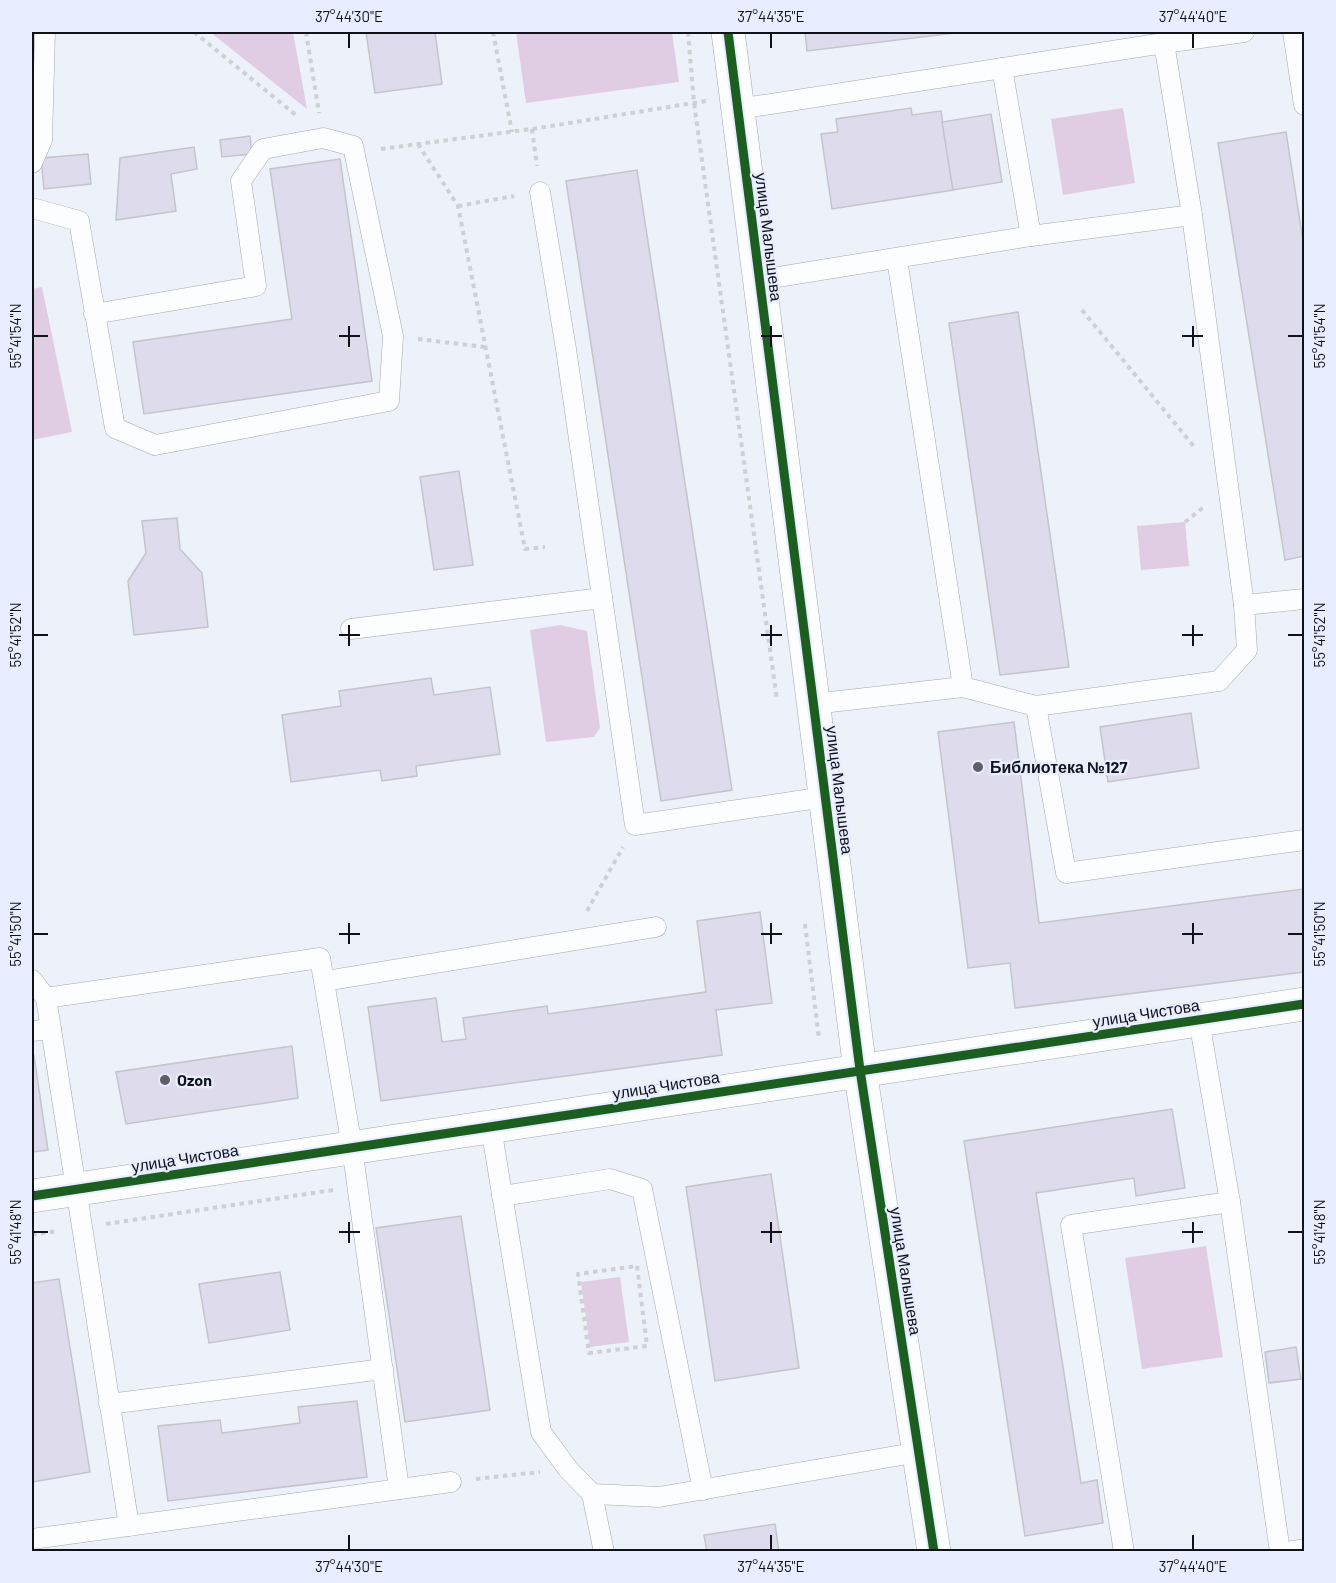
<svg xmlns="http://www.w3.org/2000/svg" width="1336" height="1583" font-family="Barlow,sans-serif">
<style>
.green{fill:#e1cde3}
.building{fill:#dedcec;stroke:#c4c4cc;stroke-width:1.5}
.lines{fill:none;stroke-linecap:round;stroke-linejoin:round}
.lane-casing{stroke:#a4a8af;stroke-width:21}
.street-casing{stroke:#a4a8af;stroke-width:34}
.secondary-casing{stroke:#a4a8af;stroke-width:34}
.path{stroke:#cfd0d3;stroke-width:4;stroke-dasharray:4.5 4.5;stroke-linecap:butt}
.lane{stroke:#fcfdfe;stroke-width:20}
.street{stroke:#fcfdfe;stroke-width:33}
.secondary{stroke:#fcfdfe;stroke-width:33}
.cycleway-casing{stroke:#e8eeff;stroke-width:13}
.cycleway{stroke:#1b5e20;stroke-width:9}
.ticks{fill:none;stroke:#0f1219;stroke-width:2}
.poi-dot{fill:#5d6068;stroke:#e8eeff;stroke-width:2}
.labels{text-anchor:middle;stroke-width:4.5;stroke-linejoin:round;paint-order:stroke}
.street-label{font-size:16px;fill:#0f1219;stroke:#e8eeff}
.poi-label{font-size:16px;font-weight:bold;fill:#0f1219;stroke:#e8eeff;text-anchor:start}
.neatline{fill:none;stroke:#0f1219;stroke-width:2}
.ticks-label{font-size:15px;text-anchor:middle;fill:#0f1219}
</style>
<rect width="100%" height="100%" fill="#edf1fa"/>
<g class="green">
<polygon points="210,32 293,32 307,109"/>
<polygon points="516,32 672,32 679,82 526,103"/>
<polygon points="1123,108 1135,183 1063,195 1051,119"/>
<polygon points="42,287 72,432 32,440 32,289"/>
<polygon points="1185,522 1189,566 1141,570 1137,526"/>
<polygon points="560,625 587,631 600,728 594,737 546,742 530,630"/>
<polygon points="1206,1246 1223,1357 1142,1369 1125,1258"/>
<polygon points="620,1277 629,1342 590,1347 581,1282"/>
</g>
<g class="building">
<polygon points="366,32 435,32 442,84 375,93"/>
<polygon points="805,32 963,32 807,51"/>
<polygon points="911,108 912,115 941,111 953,190 832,209 821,134 838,132 836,119"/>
<polygon points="991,114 1002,182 953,190 942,122"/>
<polygon points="1286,132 1304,247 1304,556 1285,560 1218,143"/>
<polygon points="250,136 252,154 222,157 220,140"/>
<polygon points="194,147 197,169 171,174 176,211 116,220 120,158"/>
<polygon points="88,154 91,184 44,189 41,158"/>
<polygon points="340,159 372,381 144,414 133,342 292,319 270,169"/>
<polygon points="637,170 732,790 661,801 566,181"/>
<polygon points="1018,312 1069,667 1000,675 949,323"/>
<polygon points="459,471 473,565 434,570 420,477"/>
<polygon points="177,518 180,549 202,573 208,627 134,635 128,581 146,553 142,521"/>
<polygon points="431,678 434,695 490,687 500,754 416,766 417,776 382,781 380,770 291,782 282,715 341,706 339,691"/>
<polygon points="1191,713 1199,768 1108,782 1100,727"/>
<polygon points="1014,722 1039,923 1304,889 1304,972 1015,1008 1010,963 968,968 938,732"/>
<polygon points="760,912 772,1003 716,1010 722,1055 381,1101 368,1007 436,998 442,1042 466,1039 463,1018 547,1006 548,1014 706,992 697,921"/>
<polygon points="292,1046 298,1098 126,1124 116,1072"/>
<polygon points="32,1056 34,1056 48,1150 32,1152"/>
<polygon points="1172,1109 1185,1188 1136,1196 1134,1178 1036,1193 1081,1483 1097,1480 1103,1523 1025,1536 964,1141"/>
<polygon points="771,1174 799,1368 715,1381 686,1187"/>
<polygon points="461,1216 490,1410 405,1422 376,1228"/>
<polygon points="280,1272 290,1330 209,1343 199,1284"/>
<polygon points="59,1279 90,1472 32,1482 32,1283"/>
<polygon points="1296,1347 1301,1379 1269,1383 1265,1352"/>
<polygon points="357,1401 367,1477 168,1501 158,1426 220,1420 222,1433 300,1423 298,1407"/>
<polygon points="775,1524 779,1552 707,1552 704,1535"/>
</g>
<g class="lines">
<defs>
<g id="lane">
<polyline points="1293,32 1304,105"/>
<polyline points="1164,43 1244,32"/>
<polyline points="1002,68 1031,236"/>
<polyline points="738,109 1164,43 1192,215 1031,236 759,280"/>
<polyline points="32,163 42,140 45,32"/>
<polyline points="540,192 566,349 635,825 825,797"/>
<polyline points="32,208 79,221 115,428 155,445 389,401 393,336 353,146 323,138 263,149 241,181 256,286 94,314"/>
<polyline points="1192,215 1244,605"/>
<polyline points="351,629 602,598"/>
<polyline points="963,687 1036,706 1219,681 1247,650 1244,605 1304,599"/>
<polyline points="813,704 963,687 897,259"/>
<polyline points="1036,706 1066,873 1304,840"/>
<polyline points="32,980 46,998"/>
<polyline points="325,981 656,927"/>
<polyline points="1199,1020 1230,1202 1280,1552"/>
<polyline points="51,1029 129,1526"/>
<polyline points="32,1031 51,1029 46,998 320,958 352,1147 399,1489"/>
<polyline points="491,1127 541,1432 568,1469 592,1494 659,1497 919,1452"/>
<polyline points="502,1196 610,1179 642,1189 703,1490"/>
<polyline points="109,1404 383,1369"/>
<polyline points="592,1494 604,1552"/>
<polyline points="32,1539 451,1482"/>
<polyline points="1124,1552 1071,1225 1230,1202"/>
<polyline points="1286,1552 1304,1549"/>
</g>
<polyline id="street" points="728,32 860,1070 934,1552"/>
<polyline id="secondary" points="32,1196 1304,1004"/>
</defs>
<use href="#lane" class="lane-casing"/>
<use href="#street" class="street-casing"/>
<use href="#secondary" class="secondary-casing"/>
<g class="path">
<polyline points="194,32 297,116"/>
<polyline points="306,32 319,113"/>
<polyline points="493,32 512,132"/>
<polyline points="688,32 694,103 777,700"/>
<polyline points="532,129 537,166"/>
<polyline points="418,144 458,206 525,549 545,547"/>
<polyline points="381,149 532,129 706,101"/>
<polyline points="458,206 514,196"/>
<polyline points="1082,310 1196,449"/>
<polyline points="418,339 485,347"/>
<polyline points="1185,522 1205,506"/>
<polyline points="587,911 623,847"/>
<polyline points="805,924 819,1039"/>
<polyline points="106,1224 333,1190"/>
<polyline points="32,1235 57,1231"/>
<polygon points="637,1266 647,1346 589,1353 578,1274"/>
<polyline points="476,1479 540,1472"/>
</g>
<use href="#lane" class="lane"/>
<use href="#street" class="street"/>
<use href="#secondary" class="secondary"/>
<defs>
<g id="cycleway">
<polyline points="728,32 860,1070 934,1552"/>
<polyline points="32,1196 1304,1004"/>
</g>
</defs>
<use href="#cycleway" class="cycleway-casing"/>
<use href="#cycleway" class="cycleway"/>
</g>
<path class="ticks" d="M349,33V48M771,33V48M1193,33V48M349,326V347M771,326V347M1193,326V347M33,336H48M339,336H360M761,336H782M1182,336H1203M1288,336H1303M349,625V646M771,625V646M1193,625V646M33,635H48M339,635H360M761,635H782M1182,635H1203M1288,635H1303M349,923V944M771,923V944M1193,923V944M33,934H48M339,934H360M761,934H782M1182,934H1203M1288,934H1303M349,1222V1243M771,1222V1243M1193,1222V1243M33,1232H48M339,1232H360M761,1232H782M1182,1232H1203M1288,1232H1303M349,1535V1550M771,1535V1550M1193,1535V1550"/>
<g class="poi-dot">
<circle cx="978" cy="767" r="6"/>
<circle cx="165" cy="1080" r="6"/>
</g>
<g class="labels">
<g class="street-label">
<text transform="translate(769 237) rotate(83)" y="6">улица Малышева</text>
<text transform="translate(840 790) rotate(83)" y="6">улица Малышева</text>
<text transform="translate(1146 1013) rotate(-9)" y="6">улица Чистова</text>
<text transform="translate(666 1085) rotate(-9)" y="6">улица Чистова</text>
<text transform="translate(185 1158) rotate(-9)" y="6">улица Чистова</text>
<text transform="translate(906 1271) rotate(81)" y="6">улица Малышева</text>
</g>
<g class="poi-label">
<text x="990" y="773">Библиотека №127</text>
<text x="177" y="1086">Ozon</text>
</g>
</g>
<rect width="1336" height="1583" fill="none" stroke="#e8eeff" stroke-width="66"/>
<rect x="33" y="33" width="1270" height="1517" class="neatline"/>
<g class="ticks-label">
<text x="349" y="22">37°44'30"E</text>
<text x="771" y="22">37°44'35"E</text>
<text x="1193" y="22">37°44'40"E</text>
<text transform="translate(16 336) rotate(-90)" y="5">55°41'54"N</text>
<text transform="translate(1320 336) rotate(-90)" y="5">55°41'54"N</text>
<text transform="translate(16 635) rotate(-90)" y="5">55°41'52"N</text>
<text transform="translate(1320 635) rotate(-90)" y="5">55°41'52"N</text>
<text transform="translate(16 934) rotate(-90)" y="5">55°41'50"N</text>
<text transform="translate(1320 934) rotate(-90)" y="5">55°41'50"N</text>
<text transform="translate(16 1232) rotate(-90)" y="5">55°41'48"N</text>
<text transform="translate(1320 1232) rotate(-90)" y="5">55°41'48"N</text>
<text x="349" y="1572">37°44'30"E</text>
<text x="771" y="1572">37°44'35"E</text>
<text x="1193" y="1572">37°44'40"E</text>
</g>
</svg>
